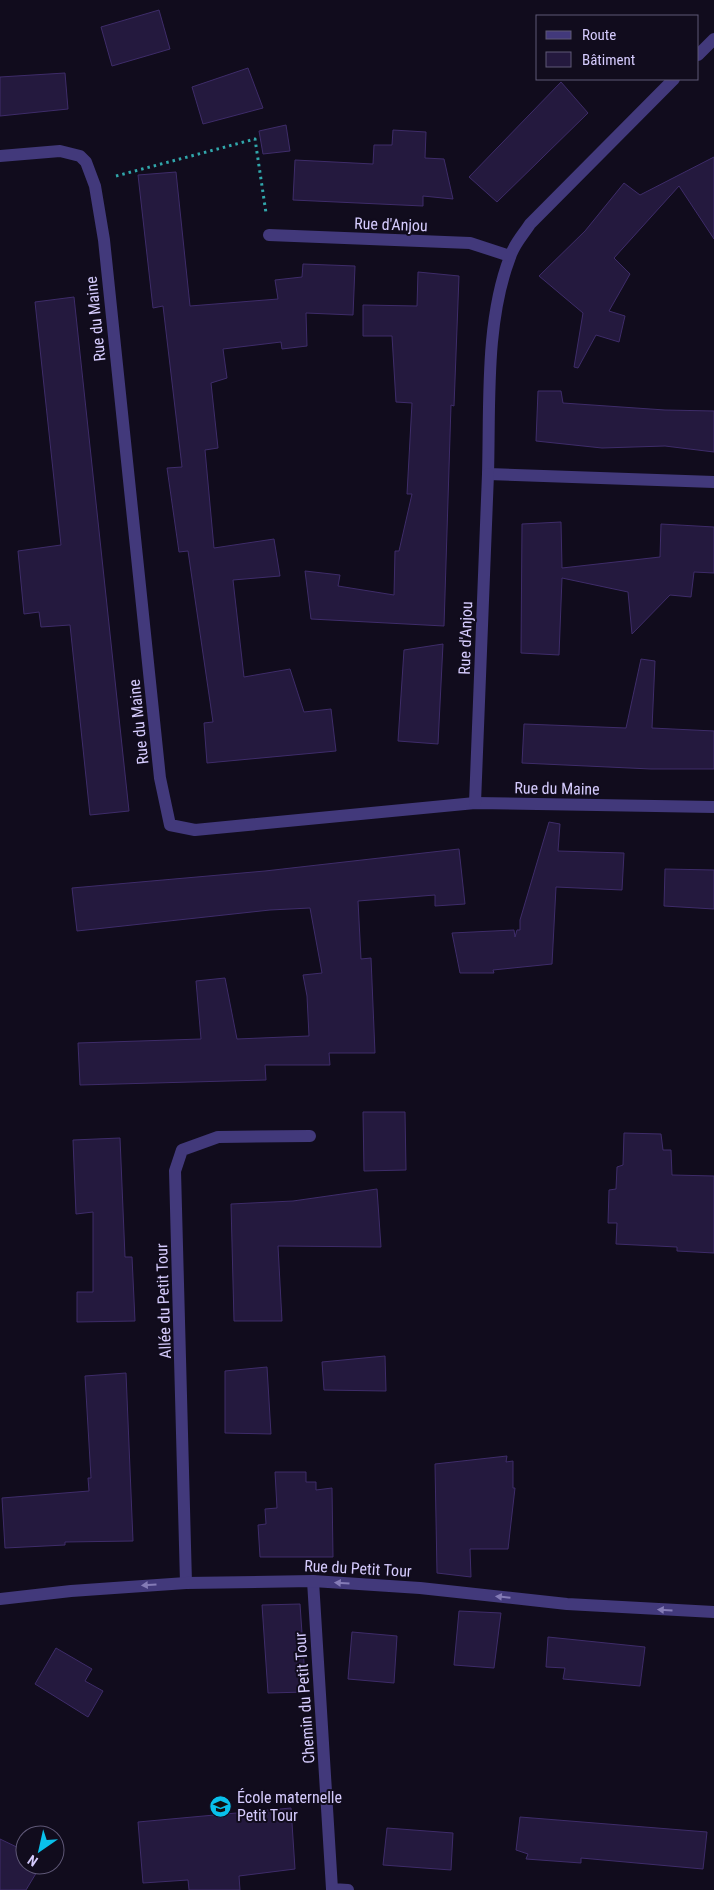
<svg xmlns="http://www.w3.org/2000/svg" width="714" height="1890" font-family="'Roboto Condensed',sans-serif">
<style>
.building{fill:#24193e;stroke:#3e2c69}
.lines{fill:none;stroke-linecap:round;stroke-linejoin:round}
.path{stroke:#31a7ab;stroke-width:3;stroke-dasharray:2.5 4;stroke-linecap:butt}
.minor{stroke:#42397b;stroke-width:12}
.oneway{fill:#847bb6}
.labels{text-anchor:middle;stroke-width:4;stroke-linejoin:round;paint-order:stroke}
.street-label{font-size:16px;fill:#d5cbfd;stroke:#110c1d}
.poi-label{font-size:16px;fill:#d5cbfd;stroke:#110c1d;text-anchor:start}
</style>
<rect width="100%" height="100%" fill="#110c1d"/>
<g class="building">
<polygon points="159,10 170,49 112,66 101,27"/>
<polygon points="248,68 263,108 203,124 192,87"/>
<polygon points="65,73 68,109 0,116 0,77"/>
<polygon points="561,82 588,113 497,202 469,177"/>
<polygon points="286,125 290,151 263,154 259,131"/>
<polygon points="393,130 426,132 425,158 444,159 453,199 423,196 423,206 293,200 295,160 373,164 374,145 392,145"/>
<polygon points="714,157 714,239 679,186 614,258 630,274 609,311 625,316 619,342 596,335 578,368 574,367 583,313 539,276 585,231 624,183 640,195"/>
<polygon points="176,172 190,306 278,299 275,280 302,277 303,264 355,266 353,315 306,313 307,346 282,349 281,342 223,349 227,378 211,383 218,448 205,450 214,548 274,539 280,576 233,580 244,677 290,669 304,712 331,709 336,751 207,763 204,723 213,722 188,551 179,552 167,468 182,467 163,306 153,308 138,175"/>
<polygon points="418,272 459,276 454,406 451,405 444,626 311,619 305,571 340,575 338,586 394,595 395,551 399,551 412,494 407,494 412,403 396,402 392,336 363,336 363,305 417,306"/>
<polygon points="74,297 129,811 90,815 70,625 41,627 39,612 24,614 18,551 61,545 35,302"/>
<polygon points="538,391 561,391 563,403 665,410 714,411 714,452 665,446 602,448 536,441"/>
<polygon points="561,522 562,568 660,557 661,524 714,527 714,573 694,572 691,597 670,595 632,634 628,592 562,578 559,655 521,653 522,524"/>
<polygon points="443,644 438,744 398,741 404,650"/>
<polygon points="641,659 655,661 652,728 714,731 714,769 651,769 522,763 524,724 626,728"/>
<polygon points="549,822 560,824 558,851 624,853 622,890 556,887 552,964 493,970 494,973 460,973 452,933 514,930 515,937 517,930 520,930 520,920"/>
<polygon points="459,849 465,904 435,906 435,895 358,901 361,959 371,958 375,1053 329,1053 330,1065 265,1065 266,1080 80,1085 78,1043 201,1039 196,981 225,978 237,1039 309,1036 307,996 303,975 322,973 310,908 270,910 77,931 72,888 265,871"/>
<polygon points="665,869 714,870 714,909 664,906"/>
<polygon points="363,1112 405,1112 406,1170 364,1171"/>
<polygon points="624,1133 661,1134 663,1150 671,1150 672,1175 714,1176 714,1253 677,1251 677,1247 616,1244 617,1223 608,1223 609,1190 616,1189 617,1167 623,1165"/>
<polygon points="120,1138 125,1257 132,1257 135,1321 77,1322 77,1292 93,1292 93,1212 76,1214 73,1140"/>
<polygon points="377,1189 381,1247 278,1246 282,1321 234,1321 231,1204 293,1201"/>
<polygon points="385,1356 386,1391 324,1390 322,1362"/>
<polygon points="267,1367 271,1434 225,1433 225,1371"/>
<polygon points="126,1373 133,1541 65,1542 65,1545 5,1548 2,1498 89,1491 88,1478 91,1478 85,1376"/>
<polygon points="507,1456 506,1462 513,1461 513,1488 515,1488 508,1549 470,1549 471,1577 437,1573 435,1464"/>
<polygon points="275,1472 306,1472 306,1482 316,1482 316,1490 332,1488 333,1557 260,1557 258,1525 266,1524 265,1509 277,1508"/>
<polygon points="300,1604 306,1692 268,1693 262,1605"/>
<polygon points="459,1611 501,1613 494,1668 454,1665"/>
<polygon points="352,1632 397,1636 394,1683 348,1679"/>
<polygon points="548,1637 645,1647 640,1686 563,1679 565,1668 546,1667"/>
<polygon points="56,1648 92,1669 85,1681 103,1691 88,1717 35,1684"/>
<polygon points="291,1808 295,1869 239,1876 240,1890 189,1890 188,1880 143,1883 138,1822"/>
<polygon points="520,1817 707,1832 703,1869 581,1858 581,1863 526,1859 528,1854 516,1850"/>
<polygon points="387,1828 453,1833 451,1870 383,1865"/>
<polygon points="0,1839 25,1851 25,1865 41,1865 26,1890 0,1890"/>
</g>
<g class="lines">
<polyline class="path" points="116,176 255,139 266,213"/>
<g class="minor">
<polyline points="698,55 714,39"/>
<path d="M674,79L530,224C523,235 514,244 510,257C485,322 490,404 488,474L714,482"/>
<polyline points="0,156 60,151 80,156 86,162 95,186 104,240 160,778 170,825 195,830 475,803 714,807"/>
<polyline points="269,235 470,243 510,256"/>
<polyline points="475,803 488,474"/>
<polyline points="313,1581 332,1889 348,1890"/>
<polyline points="186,1583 175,1171 182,1150 218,1137 310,1136"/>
<polyline points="0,1599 71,1591 186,1583 313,1581 420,1588 567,1604 714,1612"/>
</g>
</g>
<defs><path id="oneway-solid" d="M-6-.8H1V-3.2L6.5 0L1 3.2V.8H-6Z" transform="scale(1.25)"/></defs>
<g class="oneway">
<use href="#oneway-solid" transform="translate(342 1583) rotate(-176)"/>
<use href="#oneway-solid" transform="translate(149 1585) rotate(176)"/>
<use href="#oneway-solid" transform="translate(503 1597) rotate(-174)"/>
<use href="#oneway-solid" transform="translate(665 1610) rotate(-177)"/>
</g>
<defs>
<symbol id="school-disc" viewBox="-11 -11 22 22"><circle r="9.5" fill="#09c0eb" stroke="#110c1d"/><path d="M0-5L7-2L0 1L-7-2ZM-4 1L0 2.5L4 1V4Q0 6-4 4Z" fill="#111"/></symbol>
</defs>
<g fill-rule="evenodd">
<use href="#school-disc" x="208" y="1794" width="25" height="25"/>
</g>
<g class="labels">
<g class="street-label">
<text transform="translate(391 224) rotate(2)" y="6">Rue d'Anjou</text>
<text transform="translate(95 319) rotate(-96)" y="6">Rue du Maine</text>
<text transform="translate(465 638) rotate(-88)" y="6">Rue d'Anjou</text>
<text transform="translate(138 722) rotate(-96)" y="6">Rue du Maine</text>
<text transform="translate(557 788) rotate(1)" y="6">Rue du Maine</text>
<text transform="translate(163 1301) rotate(-92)" y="6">Allée du Petit Tour</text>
<text transform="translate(358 1568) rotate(3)" y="6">Rue du Petit Tour</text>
<text transform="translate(304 1698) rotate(-94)" y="6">Chemin du Petit Tour</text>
</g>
<g class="poi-label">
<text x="237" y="1803">École maternelle<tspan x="237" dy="18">Petit Tour</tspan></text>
</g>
</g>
<rect x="536" y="15" width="162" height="65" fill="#110c1d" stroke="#5f5877"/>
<rect x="546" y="31" width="25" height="8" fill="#42397b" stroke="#5f5877"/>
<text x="582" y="40" font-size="15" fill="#d5cbfd">Route</text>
<rect x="546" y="52" width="25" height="15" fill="#24193e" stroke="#5f5877"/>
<text x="582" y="65" font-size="15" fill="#d5cbfd">Bâtiment</text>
<g transform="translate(40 1850) rotate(214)"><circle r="24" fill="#110c1d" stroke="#5f5877"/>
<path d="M0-4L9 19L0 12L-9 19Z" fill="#09c0eb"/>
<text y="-8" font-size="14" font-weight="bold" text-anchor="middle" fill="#d5cbfd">N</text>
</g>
</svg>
